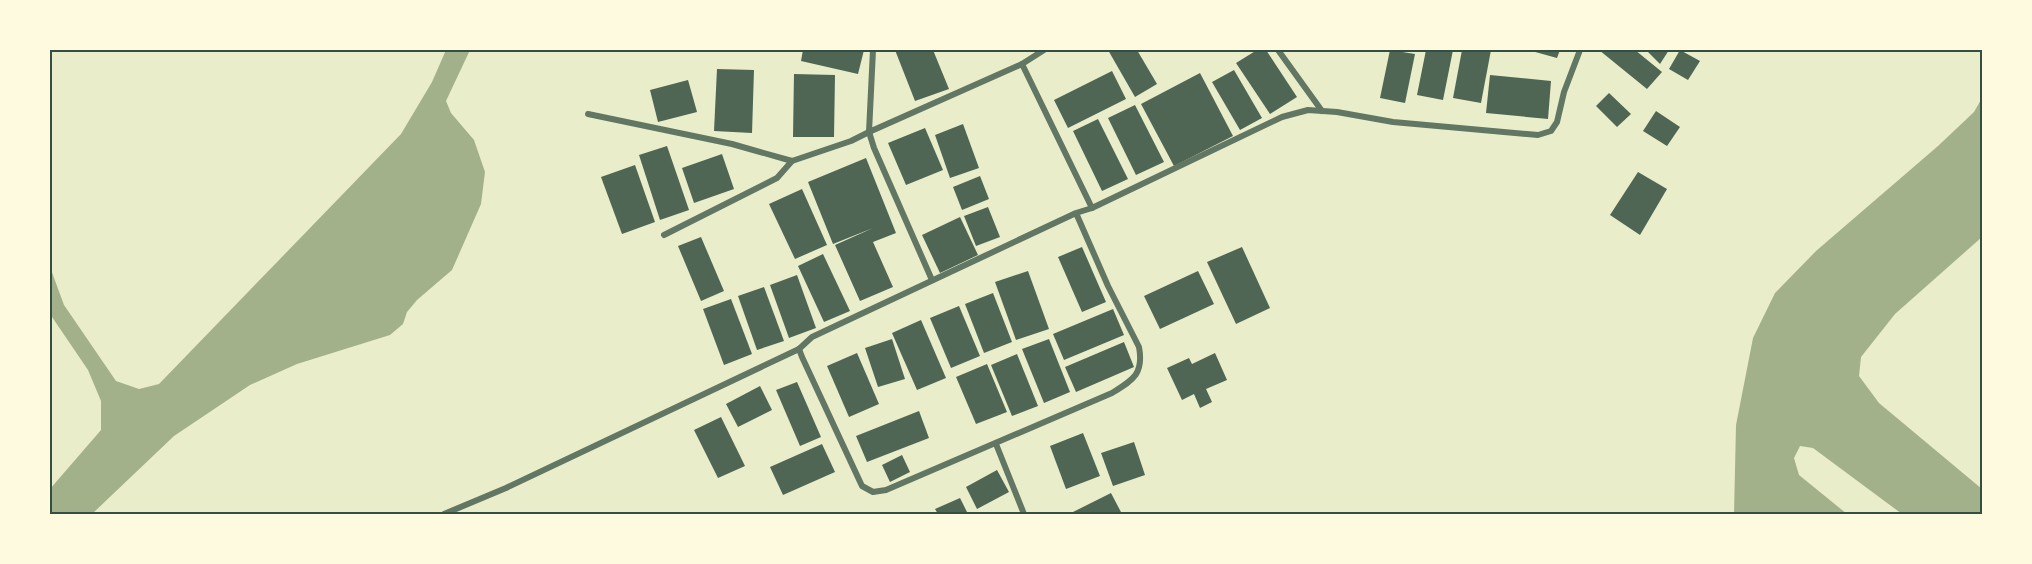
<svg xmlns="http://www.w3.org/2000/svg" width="2032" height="564" font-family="'Golos Text',sans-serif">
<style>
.water{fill:#a3b18a}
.building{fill:#4f6655}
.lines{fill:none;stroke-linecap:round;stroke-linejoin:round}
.minor{stroke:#617663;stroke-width:6}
.neatline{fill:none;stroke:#344e41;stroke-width:2}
</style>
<rect width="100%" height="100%" fill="#e9edc9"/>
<g class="water">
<polygon points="446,50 470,50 446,101 451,113 474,140 485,172 481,204 452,270 417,300 407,312 403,324 390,335 297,364 250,385 174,436 92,514 50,514 50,489 101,430 101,401 88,370 50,314 50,267 64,305 116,381 139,389 159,384 401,134 432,82"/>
<polygon points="1982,98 1982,237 1895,314 1861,357 1859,376 1879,403 1982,489 1982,514 1902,514 1813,448 1800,446 1794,458 1799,475 1847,514 1734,514 1736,425 1753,338 1775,293 1816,251 1938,146 1974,112"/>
</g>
<g class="building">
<polygon points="803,50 864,50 858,74 801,61"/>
<polygon points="895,50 933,50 949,89 915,101"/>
<polygon points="1108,50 1137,50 1157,84 1135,97"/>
<polygon points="1257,50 1266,50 1297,97 1270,114 1236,63"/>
<polygon points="1390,50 1415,54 1405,103 1380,98"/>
<polygon points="1426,50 1453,50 1443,100 1417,95"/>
<polygon points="1462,50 1491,50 1481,103 1453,98"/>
<polygon points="1528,50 1560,50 1557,58"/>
<polygon points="1599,50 1635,50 1662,72 1647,89"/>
<polygon points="1646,50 1669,50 1660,64"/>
<polygon points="1680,50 1700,61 1688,80 1669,69"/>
<polygon points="717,69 754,70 752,133 714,131"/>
<polygon points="1234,70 1262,118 1240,130 1212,82"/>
<polygon points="1112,71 1126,99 1068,128 1054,100"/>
<polygon points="1200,73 1233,136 1174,166 1141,104"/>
<polygon points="794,74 835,75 834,137 793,137"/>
<polygon points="1490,75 1551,81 1548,119 1486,113"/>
<polygon points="688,80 697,112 658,122 650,90"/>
<polygon points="1609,93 1631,114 1617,127 1596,106"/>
<polygon points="1135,105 1164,162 1136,175 1108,118"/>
<polygon points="1656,111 1680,127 1667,146 1643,131"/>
<polygon points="1098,119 1128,179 1102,191 1073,131"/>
<polygon points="963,124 979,168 950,178 935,135"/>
<polygon points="925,128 943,170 906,185 888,143"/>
<polygon points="667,146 689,210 660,220 639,155"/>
<polygon points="722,154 734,189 694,203 682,168"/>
<polygon points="866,158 896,233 873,242 893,287 860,301 835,245 873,228 833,244 808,182"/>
<polygon points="635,165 655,222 622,234 601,177"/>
<polygon points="1638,172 1667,189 1640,235 1610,215"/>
<polygon points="980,176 989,199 962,210 953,187"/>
<polygon points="802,189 827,245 795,259 769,204"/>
<polygon points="988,207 1000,237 976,246 964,216"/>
<polygon points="960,217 978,255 940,273 922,235"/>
<polygon points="701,237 724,291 701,301 678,246"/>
<polygon points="1082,247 1106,302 1082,312 1058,257"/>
<polygon points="1242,247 1270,308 1236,324 1207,262"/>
<polygon points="823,254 850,311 824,322 798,266"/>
<polygon points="1028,271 1049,329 1016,340 995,282"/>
<polygon points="1198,271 1214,304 1160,329 1144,296"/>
<polygon points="797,275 816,328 789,338 770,285"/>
<polygon points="764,287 784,341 757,350 738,296"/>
<polygon points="993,293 1012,342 984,353 965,304"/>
<polygon points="731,299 752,354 724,365 703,309"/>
<polygon points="959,306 980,356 951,368 930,318"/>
<polygon points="1113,309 1124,335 1064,360 1053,334"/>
<polygon points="921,320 946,378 917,390 892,333"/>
<polygon points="892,339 905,379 878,387 865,348"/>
<polygon points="1049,339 1070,392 1044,403 1022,349"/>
<polygon points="1124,342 1134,367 1076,392 1065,367"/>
<polygon points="857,353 879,404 849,417 827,366"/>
<polygon points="1215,353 1227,380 1206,389 1212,402 1200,408 1194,394 1182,400 1167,368 1189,358 1192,364"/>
<polygon points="1017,354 1038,406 1012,416 991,365"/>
<polygon points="987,364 1007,412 976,424 956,377"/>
<polygon points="797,382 821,437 800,446 776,390"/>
<polygon points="760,386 772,410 738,427 726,404"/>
<polygon points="919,411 929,438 867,462 856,436"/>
<polygon points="721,417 745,466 718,478 694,430"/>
<polygon points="1083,433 1100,476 1066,489 1050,446"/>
<polygon points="1134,442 1145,475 1113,486 1101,453"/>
<polygon points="822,444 835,472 783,495 770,467"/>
<polygon points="902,455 910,472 890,482 882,465"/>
<polygon points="997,470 1009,492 977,509 966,487"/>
<polygon points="1111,493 1122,514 1069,514"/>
<polygon points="960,498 968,514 938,514 935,509"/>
</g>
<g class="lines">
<g class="minor">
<polyline points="873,50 869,132 1022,64"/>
<polyline points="1044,50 1022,64 1092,208"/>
<polyline points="1278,50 1322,111"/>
<polyline points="588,114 732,144 792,161 851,141 869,132 874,148 932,280"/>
<path d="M1076,213L1108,286L1139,347C1144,374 1133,380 1112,393L886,490L873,492L862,486L802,357L799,349L812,337L1076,213L1092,208L1282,117L1308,110L1337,112L1393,122L1538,135L1551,131L1557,122L1564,92L1580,50"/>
<polyline points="664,235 777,178 792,161"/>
<polyline points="996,444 1024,514"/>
<polyline points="444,514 506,488 799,349"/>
</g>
</g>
<rect width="2032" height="564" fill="none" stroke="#fefae0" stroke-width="102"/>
<rect x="51" y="51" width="1930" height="462" class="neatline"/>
</svg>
